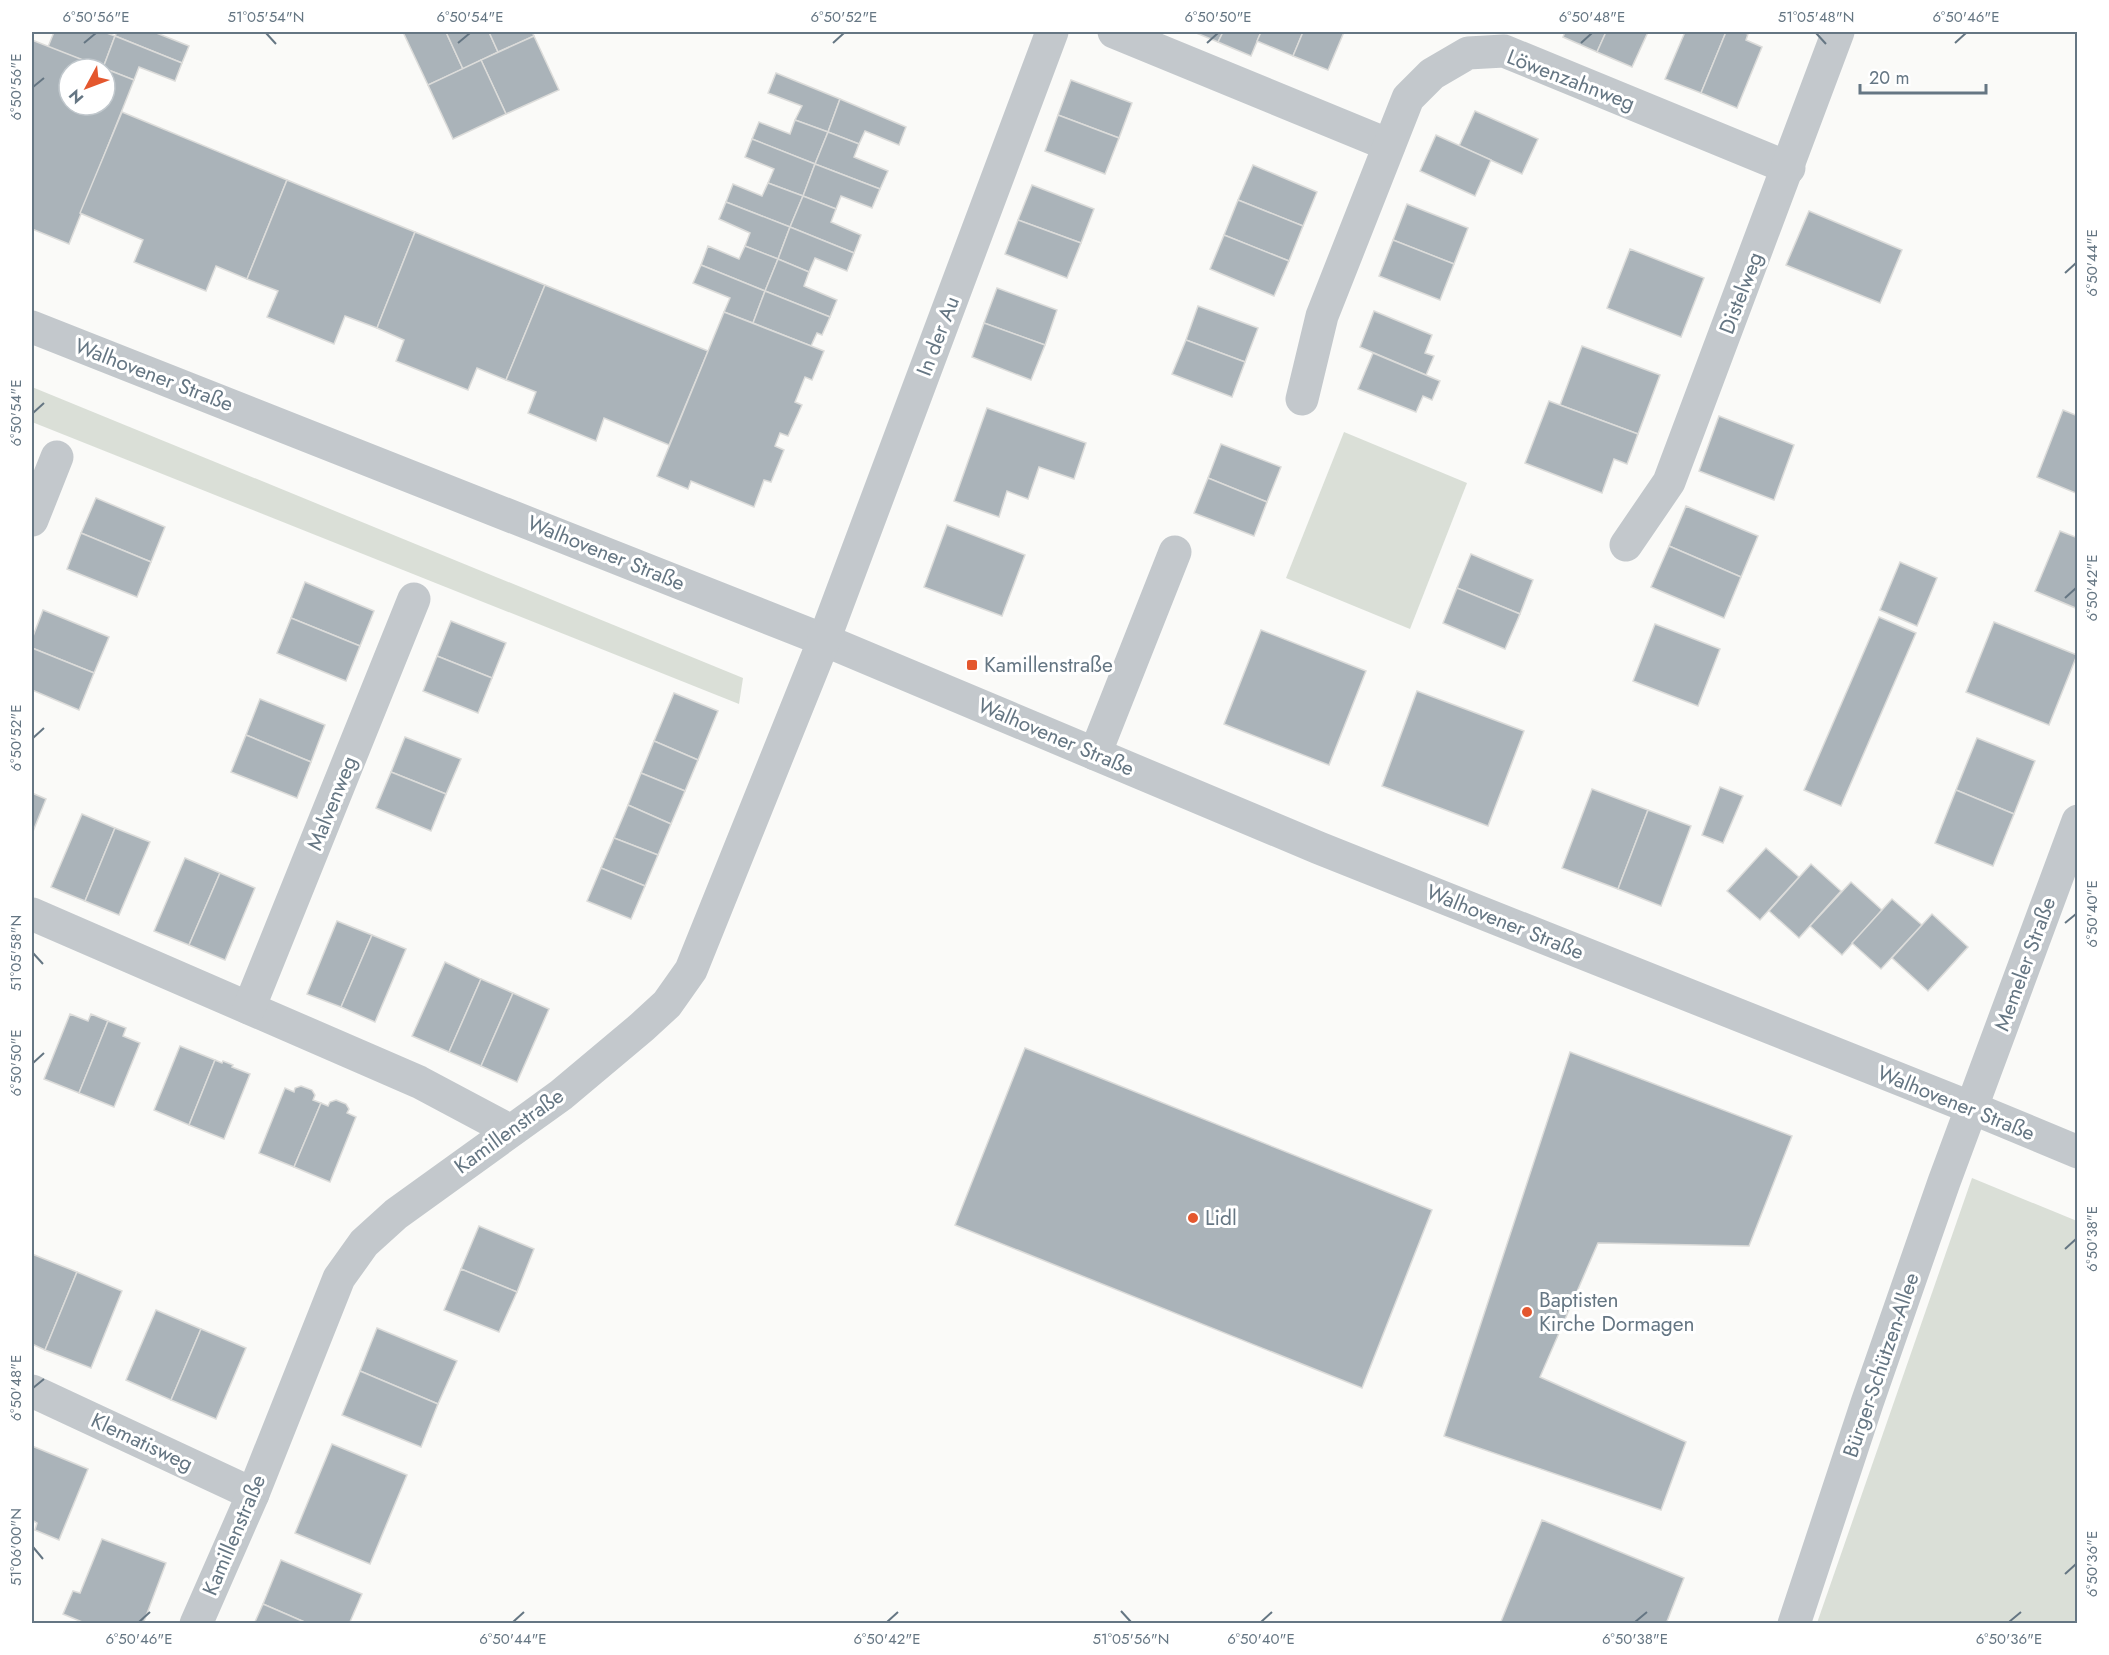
<svg xmlns="http://www.w3.org/2000/svg" width="2109" height="1655" font-family="Jost,sans-serif">
<style>
.green{fill:#dadfd7}
.building{fill:#aab3b9;stroke:#dcdcda;stroke-width:1.5;fill-rule:evenodd}
.lines{fill:none;stroke-linecap:round;stroke-linejoin:round}
.minor{stroke:#c3c8cc;stroke-width:33}
.ticks{fill:none;stroke:#657683;stroke-width:2}
.poi-dot{fill:#e4572e;stroke:#fff;stroke-width:2}
.labels{text-anchor:middle;stroke-width:6;stroke-linejoin:round;paint-order:stroke}
.street-label{font-size:21px;fill:#657683;stroke:#fff}
.poi-label{font-size:21px;fill:#657683;stroke:#fff;text-anchor:start}
.neatline{fill:none;stroke:#657683;stroke-width:2}
.ticks-label{font-size:15px;text-anchor:middle;fill:#657683}
</style>
<rect width="100%" height="100%" fill="#fafaf8"/>
<g class="green">
<polygon points="32,387 743,678 739,704 32,422"/>
<polygon points="1344,432 1467,483 1410,629 1286,578"/>
<polygon points="1972,1178 2077,1221 2077,1623 1817,1623"/>
</g>
<g class="building">
<polygon points="52,32 104,32 115,36 103,68 48,47 54,32"/>
<polygon points="117,32 154,32 189,46 182,63 115,36"/>
<polygon points="403,32 446,32 463,69 428,85"/>
<polygon points="446,32 489,32 498,52 463,69"/>
<polygon points="489,32 532,32 534,36 498,52"/>
<polygon points="1194,32 1223,32 1218,42"/>
<polygon points="1223,32 1261,32 1251,56 1218,42"/>
<polygon points="1261,32 1303,32 1293,56 1257,41"/>
<polygon points="1303,32 1344,32 1328,70 1293,56"/>
<polygon points="1565,32 1606,32 1597,52 1563,37"/>
<polygon points="1606,32 1648,32 1632,67 1597,52"/>
<polygon points="1685,32 1726,32 1701,93 1665,79"/>
<polygon points="1726,32 1741,32 1748,34 1746,40 1762,47 1737,108 1701,93"/>
<polygon points="115,36 182,63 175,81 139,67 134,80 103,68"/>
<polygon points="534,36 559,90 506,114 481,60"/>
<path d="M32,40L134,80L69,244L32,229ZM69,69H105V105H69Z"/>
<polygon points="481,60 506,114 453,139 428,85"/>
<polygon points="776,73 840,99 828,132 795,120 802,106 768,93"/>
<polygon points="1071,80 1132,103 1119,138 1058,115"/>
<polygon points="840,99 906,127 899,145 865,131 859,144 828,132"/>
<polygon points="1475,111 1538,139 1522,174 1459,146"/>
<polygon points="122,112 287,180 247,279 216,266 206,291 134,262 143,240 80,213"/>
<polygon points="1058,115 1119,138 1105,174 1045,151"/>
<polygon points="795,120 828,132 815,164 752,139 759,122 790,134"/>
<polygon points="828,132 859,144 854,157 888,171 880,189 815,164"/>
<polygon points="1436,135 1491,160 1475,196 1420,171"/>
<polygon points="752,139 815,164 803,196 768,183 774,169 745,157"/>
<polygon points="815,164 880,189 872,208 841,196 836,209 803,196"/>
<polygon points="1253,165 1317,192 1303,226 1238,200"/>
<polygon points="287,180 415,232 377,328 345,316 334,344 267,317 278,291 247,279"/>
<polygon points="768,183 803,196 790,227 726,202 733,184 762,196"/>
<polygon points="1032,185 1094,209 1081,243 1018,220"/>
<polygon points="803,196 836,209 831,222 861,235 854,253 790,227"/>
<polygon points="1238,200 1303,226 1289,261 1224,235"/>
<polygon points="726,202 790,227 778,259 745,246 750,233 719,219"/>
<polygon points="1407,204 1468,228 1454,264 1393,240"/>
<polygon points="1809,211 1902,250 1880,303 1786,265"/>
<polygon points="1018,220 1081,243 1067,278 1005,254"/>
<polygon points="790,227 854,253 847,271 815,258 809,272 778,259"/>
<polygon points="415,232 545,285 506,380 477,368 468,390 396,361 404,340 377,328"/>
<polygon points="1224,235 1289,261 1274,296 1210,269"/>
<polygon points="1393,240 1454,264 1440,300 1379,276"/>
<polygon points="708,246 739,259 745,246 778,259 765,291 701,265"/>
<polygon points="1630,249 1704,278 1681,337 1607,308"/>
<polygon points="778,259 809,272 804,286 837,300 830,317 765,291"/>
<polygon points="701,265 765,291 753,323 724,312 730,298 693,283"/>
<polygon points="545,285 708,351 669,445 604,418 596,441 528,413 536,392 506,380"/>
<polygon points="997,288 1057,310 1045,345 984,323"/>
<polygon points="765,291 830,317 822,335 817,333 811,346 753,323"/>
<polygon points="1198,306 1258,328 1245,362 1186,340"/>
<polygon points="1374,311 1432,335 1425,353 1434,356 1426,375 1360,347"/>
<polygon points="724,312 824,351 812,380 805,377 795,402 802,405 788,436 780,433 775,446 784,450 771,482 764,480 754,507 691,481 688,489 657,476"/>
<polygon points="984,323 1045,345 1031,380 972,357"/>
<polygon points="1186,340 1245,362 1232,397 1172,374"/>
<polygon points="1582,346 1660,375 1638,434 1560,405"/>
<polygon points="1373,353 1440,381 1432,400 1423,396 1416,412 1358,389"/>
<polygon points="1549,401 1638,434 1627,464 1614,459 1602,493 1525,463"/>
<polygon points="987,408 1086,443 1074,479 1039,467 1028,499 1007,491 999,517 954,501"/>
<polygon points="2063,410 2078,416 2078,494 2037,477"/>
<polygon points="1719,416 1794,445 1774,500 1699,471"/>
<polygon points="1221,444 1281,467 1267,502 1208,478"/>
<polygon points="1208,478 1267,502 1254,536 1194,513"/>
<polygon points="96,498 165,527 151,562 81,533"/>
<polygon points="1686,506 1758,536 1741,577 1669,546"/>
<polygon points="947,525 1025,555 1002,616 924,587"/>
<polygon points="2060,531 2078,538 2078,609 2035,591"/>
<polygon points="81,533 151,562 137,597 67,569"/>
<polygon points="1669,546 1741,577 1724,618 1651,587"/>
<polygon points="1471,554 1533,580 1520,614 1457,588"/>
<polygon points="1900,562 1937,578 1917,626 1880,610"/>
<polygon points="305,582 374,611 360,646 291,618"/>
<polygon points="1457,588 1520,614 1505,649 1443,623"/>
<polygon points="43,610 109,637 94,673 32,648 32,639"/>
<polygon points="1879,617 1916,633 1841,806 1804,790"/>
<polygon points="291,618 360,646 346,681 277,653"/>
<polygon points="451,621 506,643 492,678 437,656"/>
<polygon points="1994,622 2077,655 2049,725 1966,692"/>
<polygon points="1655,624 1720,649 1698,706 1633,681"/>
<polygon points="1261,630 1366,671 1329,765 1224,724"/>
<polygon points="32,648 94,673 79,710 32,690"/>
<polygon points="437,656 492,678 478,713 423,691"/>
<polygon points="1417,691 1524,731 1488,826 1382,786"/>
<polygon points="674,693 718,711 698,760 654,741"/>
<polygon points="260,699 325,725 311,762 246,735"/>
<polygon points="246,735 311,762 297,798 231,772"/>
<polygon points="405,737 461,759 446,794 391,772"/>
<polygon points="1977,738 2035,761 2014,814 1956,790"/>
<polygon points="654,741 698,760 685,791 641,773"/>
<polygon points="391,772 446,794 431,831 376,808"/>
<polygon points="641,773 685,791 671,824 628,805"/>
<polygon points="1720,787 1743,796 1723,843 1702,835"/>
<polygon points="1592,789 1648,810 1618,889 1562,868"/>
<polygon points="1956,790 2014,814 1993,866 1935,843"/>
<polygon points="32,793 46,799 32,834"/>
<polygon points="628,805 671,824 658,855 614,838"/>
<polygon points="1648,810 1691,826 1661,906 1618,889"/>
<polygon points="82,814 115,828 85,901 51,887"/>
<polygon points="115,828 150,842 119,915 85,901"/>
<polygon points="614,838 658,855 645,886 601,868"/>
<polygon points="1766,848 1799,877 1760,920 1727,891"/>
<polygon points="185,858 220,873 189,945 154,931"/>
<polygon points="1811,864 1841,891 1799,938 1769,911"/>
<polygon points="601,868 645,886 631,919 587,901"/>
<polygon points="220,873 255,888 225,960 189,945"/>
<polygon points="1851,882 1882,910 1842,955 1810,926"/>
<polygon points="1892,899 1922,925 1881,969 1852,943"/>
<polygon points="1932,914 1968,947 1928,991 1892,958"/>
<polygon points="337,921 372,935 341,1007 307,994"/>
<polygon points="372,935 406,949 375,1022 341,1007"/>
<polygon points="445,962 481,979 449,1052 412,1036"/>
<polygon points="481,979 513,993 481,1066 449,1052"/>
<polygon points="513,993 549,1009 517,1082 481,1066"/>
<polygon points="70,1014 88,1021 91,1014 108,1021 79,1093 44,1079"/>
<polygon points="108,1021 126,1028 123,1036 140,1043 114,1107 79,1093"/>
<polygon points="180,1046 215,1060 189,1125 154,1110"/>
<polygon points="1025,1048 1432,1210 1362,1388 955,1225"/>
<polygon points="1570,1052 1792,1136 1749,1246 1598,1243 1540,1377 1686,1442 1661,1510 1444,1436"/>
<polygon points="215,1060 222,1063 223,1061 233,1065 232,1067 250,1074 224,1139 189,1125"/>
<polygon points="301,1086 312,1090 315,1095 313,1100 321,1103 294,1167 259,1153 285,1088 294,1092 295,1088"/>
<polygon points="336,1100 346,1104 349,1109 347,1113 356,1117 330,1182 294,1167 321,1103 328,1106 330,1102"/>
<polygon points="479,1226 534,1249 517,1292 461,1269"/>
<polygon points="32,1254 77,1272 45,1350 32,1344"/>
<polygon points="461,1269 517,1292 499,1332 444,1310"/>
<polygon points="77,1272 122,1291 91,1368 45,1350"/>
<polygon points="156,1310 201,1329 171,1400 126,1380"/>
<polygon points="377,1328 457,1361 438,1404 360,1371"/>
<polygon points="201,1329 246,1348 216,1419 171,1400"/>
<polygon points="360,1371 438,1404 421,1447 342,1415"/>
<polygon points="332,1444 407,1475 370,1564 295,1533"/>
<polygon points="32,1446 88,1469 59,1540 35,1530 37,1523 32,1520"/>
<polygon points="1542,1520 1684,1578 1666,1624 1500,1624"/>
<polygon points="102,1539 166,1563 143,1624 87,1624 63,1614 73,1591 80,1593"/>
<polygon points="281,1560 362,1594 349,1624 309,1624 263,1604"/>
<polygon points="263,1604 309,1624 254,1624"/>
</g>
<g class="lines">
<g class="minor">
<polyline points="1114,32 1389,145"/>
<polyline points="32,327 824,640 1319,848 1972,1108 2078,1152"/>
<polyline points="1302,399 1322,316 1408,98 1432,74 1468,53 1504,51 1789,168"/>
<polyline points="32,520 57,457"/>
<polyline points="1626,545 1669,482 1838,32"/>
<polyline points="1095,754 1175,552"/>
<polyline points="32,914 419,1082 509,1130"/>
<polyline points="249,1008 414,599"/>
<polyline points="32,1391 253,1494"/>
<polyline points="196,1624 253,1494 339,1278 364,1243 396,1214 561,1095 642,1027 667,1004 691,970 824,640 1052,32"/>
<polyline points="1794,1624 1867,1403 1944,1182 2078,821"/>
</g>
</g>
<path class="ticks" d="M266,33L276,44M1816,33L1826,44M84,43L96,33M458,43L470,33M833,43L844,33M1207,43L1218,33M1581,43L1592,33M1955,43L1966,33M33,87L44,78M2065,273L2076,263M33,413L44,403M2065,598L2076,588M33,738L44,728M2065,923L2076,914M33,953L43,964M33,1063L44,1053M2065,1249L2076,1239M33,1388L44,1379M33,1547L43,1559M2065,1574L2076,1564M1121,1611L1131,1622M139,1622L150,1612M513,1622L524,1612M887,1622L898,1612M1261,1622L1272,1612M1635,1622L1647,1612M2009,1622L2021,1612"/>
<g class="poi-dot">
<rect x="966" y="659" width="12" height="12" rx="3"/>
<circle cx="1193" cy="1218" r="6"/>
<circle cx="1527" cy="1312" r="6"/>
</g>
<g class="labels">
<g class="street-label">
<text transform="translate(1571 80) rotate(21)" y="7">Löwenzahnweg</text>
<text transform="translate(1741 293) rotate(-69)" y="7">Distelweg</text>
<text transform="translate(938 336) rotate(-69)" y="7">In der Au</text>
<text transform="translate(154 375) rotate(21)" y="7">Walhovener Straße</text>
<text transform="translate(606 553) rotate(22)" y="7">Walhovener Straße</text>
<text transform="translate(1056 737) rotate(23)" y="7">Walhovener Straße</text>
<text transform="translate(332 803) rotate(-68)" y="7">Malvenweg</text>
<text transform="translate(1505 922) rotate(22)" y="7">Walhovener Straße</text>
<text transform="translate(2025 964) rotate(-70)" y="7">Memeler Straße</text>
<text transform="translate(1956 1103) rotate(22)" y="7">Walhovener Straße</text>
<text transform="translate(509 1131) rotate(-36)" y="7">Kamillenstraße</text>
<text transform="translate(1881 1365) rotate(-71)" y="7">Bürger-Schützen-Allee</text>
<text transform="translate(142 1442) rotate(25)" y="7">Klematisweg</text>
<text transform="translate(234 1535) rotate(-67)" y="7">Kamillenstraße</text>
</g>
<g class="poi-label">
<text x="984" y="672">Kamillenstraße</text>
<text x="1205" y="1225">Lidl</text>
<text x="1539" y="1307">Baptisten<tspan x="1539" dy="24">Kirche Dormagen</tspan></text>
</g>
</g>
<rect width="2109" height="1655" fill="none" stroke="#ffffff" stroke-width="66"/>
<g transform="translate(87 87) rotate(229)"><circle r="28" fill="#ffffff" stroke="#c1c8cd" stroke-width="1.5"/>
<path d="M0-4.5L10 22L0 15L-10 22Z" fill="#e4572e"/>
<text y="-9" font-size="16" font-weight="bold" text-anchor="middle" fill="#657683">N</text>
</g>
<path d="M1860 84v9h126v-9" fill="none" stroke="#657683" stroke-width="3"/>
<text x="1869" y="84" font-size="18" fill="#657683" stroke="#ffffff" stroke-width="4.5" paint-order="stroke">20 m</text>
<rect x="33" y="33" width="2043" height="1589" class="neatline"/>
<g class="ticks-label">
<text x="96" y="22">6°50'56"E</text>
<text x="266" y="22">51°05'54"N</text>
<text x="470" y="22">6°50'54"E</text>
<text x="844" y="22">6°50'52"E</text>
<text x="1218" y="22">6°50'50"E</text>
<text x="1592" y="22">6°50'48"E</text>
<text x="1816" y="22">51°05'48"N</text>
<text x="1966" y="22">6°50'46"E</text>
<text transform="translate(16 87) rotate(-90)" y="5">6°50'56"E</text>
<text transform="translate(2092 263) rotate(-90)" y="5">6°50'44"E</text>
<text transform="translate(16 413) rotate(-90)" y="5">6°50'54"E</text>
<text transform="translate(2092 588) rotate(-90)" y="5">6°50'42"E</text>
<text transform="translate(16 738) rotate(-90)" y="5">6°50'52"E</text>
<text transform="translate(2092 914) rotate(-90)" y="5">6°50'40"E</text>
<text transform="translate(16 953) rotate(-90)" y="5">51°05'58"N</text>
<text transform="translate(16 1063) rotate(-90)" y="5">6°50'50"E</text>
<text transform="translate(2092 1239) rotate(-90)" y="5">6°50'38"E</text>
<text transform="translate(16 1388) rotate(-90)" y="5">6°50'48"E</text>
<text transform="translate(16 1547) rotate(-90)" y="5">51°06'00"N</text>
<text transform="translate(2092 1564) rotate(-90)" y="5">6°50'36"E</text>
<text x="139" y="1644">6°50'46"E</text>
<text x="513" y="1644">6°50'44"E</text>
<text x="887" y="1644">6°50'42"E</text>
<text x="1131" y="1644">51°05'56"N</text>
<text x="1261" y="1644">6°50'40"E</text>
<text x="1635" y="1644">6°50'38"E</text>
<text x="2009" y="1644">6°50'36"E</text>
</g>
</svg>
